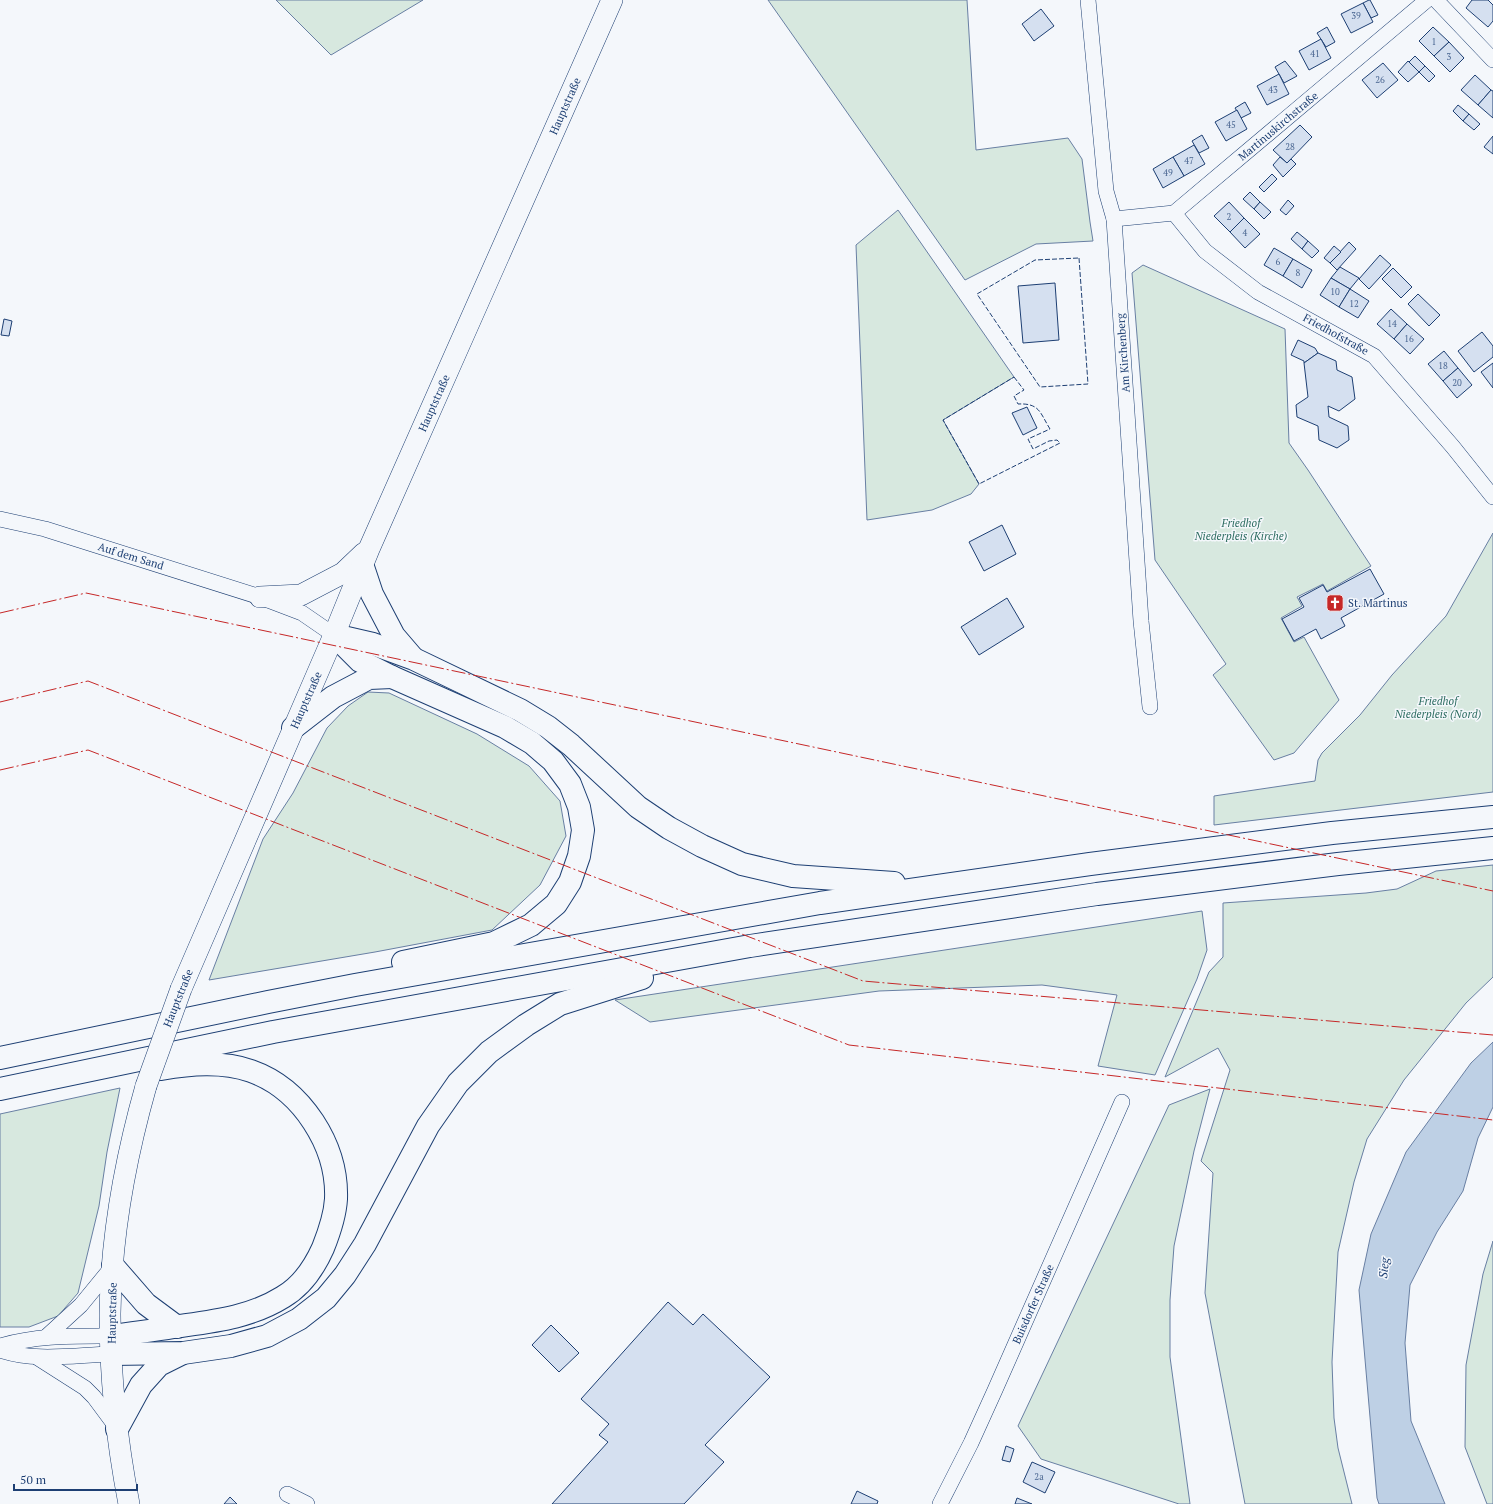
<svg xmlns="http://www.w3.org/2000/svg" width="1493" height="1504" font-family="'PT Serif',serif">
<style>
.green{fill:#d7e8df;stroke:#687fa3}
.water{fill:#bed0e5;stroke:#687fa3}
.building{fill:#d5e0f0;stroke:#1d3f73}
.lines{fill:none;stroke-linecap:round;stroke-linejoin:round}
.minor-casing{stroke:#1d3f73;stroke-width:16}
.secondary-casing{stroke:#1d3f73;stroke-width:22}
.motorway-casing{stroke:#1d3f73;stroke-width:24}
.minor{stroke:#f4f7fb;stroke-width:15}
.secondary{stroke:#f4f7fb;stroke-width:21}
.motorway{stroke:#f4f7fb;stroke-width:22}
.secondary-bridge-casing{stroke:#1d3f73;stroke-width:22;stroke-linecap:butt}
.secondary-bridge{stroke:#f4f7fb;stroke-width:21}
.fence{stroke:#1d3f73;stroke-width:1;stroke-dasharray:5 2;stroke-linecap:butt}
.power{stroke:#c62828;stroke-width:1;stroke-dasharray:14 3 2 3;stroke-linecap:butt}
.labels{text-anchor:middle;stroke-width:3;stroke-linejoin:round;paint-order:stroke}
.number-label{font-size:9px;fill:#4b6792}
.street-label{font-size:11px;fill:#1d3f73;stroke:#f4f7fb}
.park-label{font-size:11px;font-style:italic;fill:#2c6c60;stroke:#f4f7fb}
.poi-label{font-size:11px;fill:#1d3f73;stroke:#f4f7fb;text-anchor:start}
.water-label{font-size:12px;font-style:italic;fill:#1d3f73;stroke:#f4f7fb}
</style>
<rect width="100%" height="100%" fill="#f4f7fb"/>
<g class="green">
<polygon points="276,0 423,0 331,55"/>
<polygon points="768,0 967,0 976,150 1068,138 1082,159 1090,222 1093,241 1036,244 965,280"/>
<polygon points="898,210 1014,377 943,420 979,484 971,494 932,510 867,520 856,245"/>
<polygon points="1143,265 1285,329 1289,443 1308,470 1371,566 1327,591 1323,584 1297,597 1302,606 1281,618 1294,642 1304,637 1339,700 1294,753 1274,760 1213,675 1226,664 1155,560 1132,273"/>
<polygon points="1493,533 1493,792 1214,825 1214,796 1315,781 1318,760 1322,753 1360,715 1392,675 1446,616"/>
<polygon points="368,692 389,693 477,734 529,766 560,801 566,836 540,885 492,930 375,952 209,980 263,839 293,793 327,728 348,706"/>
<polygon points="1493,865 1493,977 1466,1003 1404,1080 1367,1139 1354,1182 1338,1252 1332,1362 1334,1418 1338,1448 1352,1504 1245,1504 1205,1293 1213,1173 1201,1161 1230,1070 1218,1048 1165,1077 1209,972 1223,957 1223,903 1366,893 1397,889 1436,871"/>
<polygon points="1202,911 1207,950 1197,979 1155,1075 1098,1066 1117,995 1042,985 879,991 650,1022 615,1000"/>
<polygon points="120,1088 107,1152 99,1206 78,1293 58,1316 29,1327 0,1327 0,1114"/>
<polygon points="1210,1089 1194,1151 1174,1246 1170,1300 1170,1357 1190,1504 1179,1504 1041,1459 1018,1426 1169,1105"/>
<polygon points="1493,1241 1493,1504 1487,1504 1465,1447 1466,1365 1483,1274"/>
</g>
<polygon class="water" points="1493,1042 1493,1107 1478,1138 1463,1191 1437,1232 1410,1285 1405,1343 1411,1421 1445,1504 1379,1504 1377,1498 1359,1290 1371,1234 1406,1152 1471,1063"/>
<g class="building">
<polygon points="1369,0 1370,0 1378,15 1371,18 1363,3"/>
<polygon points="1472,0 1488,0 1493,5 1493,21 1488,27 1466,8"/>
<polygon points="1363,3 1373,22 1351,33 1341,14"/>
<polygon points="1041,9 1054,26 1034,41 1022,24"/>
<polygon points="1327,27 1335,42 1326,47 1317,33"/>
<polygon points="1433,27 1449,42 1434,56 1419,41"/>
<polygon points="1321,39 1331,58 1309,70 1299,51"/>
<polygon points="1449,42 1464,58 1450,72 1434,56"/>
<polygon points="1415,56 1425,66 1419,72 1409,62"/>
<polygon points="1285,61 1297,76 1284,83 1275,67"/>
<polygon points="1408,61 1419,72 1408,82 1398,72"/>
<polygon points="1383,63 1398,80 1377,98 1362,80"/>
<polygon points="1425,66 1435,76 1429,82 1419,72"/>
<polygon points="1279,74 1289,94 1267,105 1257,86"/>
<polygon points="1475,75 1491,90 1478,105 1461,90"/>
<polygon points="1491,90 1493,91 1493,118 1478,105"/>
<polygon points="1245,102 1251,113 1241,118 1235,108"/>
<polygon points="1458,105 1469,114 1463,121 1453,111"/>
<polygon points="1237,110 1247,129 1226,141 1215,122"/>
<polygon points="1469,114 1480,124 1474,130 1463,121"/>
<polygon points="1300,125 1312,137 1287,163 1273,150"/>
<polygon points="1202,135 1209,148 1199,153 1192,141"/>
<polygon points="1493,136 1493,154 1484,147"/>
<polygon points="1194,145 1205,164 1184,176 1173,157"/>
<polygon points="1173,157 1184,176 1163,188 1153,169"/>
<polygon points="1280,157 1287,163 1291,159 1296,164 1283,177 1273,165"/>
<polygon points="1272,174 1277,179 1264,192 1259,187"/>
<polygon points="1250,192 1260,202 1254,209 1243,199"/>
<polygon points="1288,200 1294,206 1286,215 1280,210"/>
<polygon points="1229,202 1244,218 1230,232 1214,216"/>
<polygon points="1260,202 1271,212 1264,219 1254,209"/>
<polygon points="1244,218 1260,234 1245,248 1230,232"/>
<polygon points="1297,232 1308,241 1302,249 1291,239"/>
<polygon points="1308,241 1319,251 1312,258 1302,249"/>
<polygon points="1349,242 1356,249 1337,270 1330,263"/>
<polygon points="1334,246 1341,252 1330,263 1324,258"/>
<polygon points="1274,248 1293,259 1283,276 1264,265"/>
<polygon points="1380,255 1391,265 1369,289 1359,279"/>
<polygon points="1293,259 1312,270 1302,288 1283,276"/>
<polygon points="1340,267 1359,278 1350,289 1331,278"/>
<polygon points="1393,268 1412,287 1401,298 1382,279"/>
<polygon points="1331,278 1350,289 1339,307 1320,295"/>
<polygon points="1055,283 1059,340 1023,343 1018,286"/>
<polygon points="1350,289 1369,301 1358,318 1339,307"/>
<polygon points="1418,294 1440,315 1429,326 1408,304"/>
<polygon points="1391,309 1407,324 1394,339 1377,324"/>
<polygon points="4,319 12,321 9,336 1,335"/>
<polygon points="1407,324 1424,339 1410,354 1394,339"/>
<polygon points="1482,332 1493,346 1493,357 1474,372 1458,351"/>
<polygon points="1298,340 1315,348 1318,353 1304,363 1304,361 1291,355"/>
<polygon points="1444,351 1458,368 1443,381 1428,364"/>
<polygon points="1318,353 1336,361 1337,370 1352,377 1355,399 1339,411 1328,406 1329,417 1348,426 1349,440 1337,448 1319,440 1318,426 1297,417 1296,405 1308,397 1304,363"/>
<polygon points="1493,363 1493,388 1481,372"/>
<polygon points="1458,368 1472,385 1457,398 1443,381"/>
<polygon points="1027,407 1037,428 1023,435 1012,413"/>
<polygon points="1002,525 1016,554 984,571 969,542"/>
<polygon points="1370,569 1384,594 1341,618 1345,626 1321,639 1316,629 1294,641 1282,619 1304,607 1299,598 1323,585 1327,592"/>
<polygon points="1007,598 1024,627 979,655 961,627"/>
<polygon points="668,1302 693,1325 703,1314 770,1377 705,1445 724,1462 684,1504 552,1504 608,1442 599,1435 609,1424 581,1399"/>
<polygon points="551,1325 579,1353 559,1372 532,1345"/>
<polygon points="1006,1446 1014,1449 1010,1462 1002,1460"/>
<polygon points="1032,1462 1055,1472 1045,1493 1023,1482"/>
<polygon points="857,1491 878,1501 877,1504 851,1504"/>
<polygon points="230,1497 237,1504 224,1504"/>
<polygon points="1017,1498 1032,1504 1015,1504"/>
</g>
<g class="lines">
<defs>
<g id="minor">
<polyline points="1088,0 1106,191 1114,219 1141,621 1150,707"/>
<polyline points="1436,0 1493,60"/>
<polyline points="1174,213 1205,251 1258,292 1374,356 1453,447 1493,497"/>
<polyline points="1114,219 1174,213 1427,0"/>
<polyline points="0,519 45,529 260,597 302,613 334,635"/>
<polyline points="46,1337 81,1305 113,1266"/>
<path d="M0,1346C36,1335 73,1336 111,1336"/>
<path d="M0,1350C36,1362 73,1355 111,1354"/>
<polyline points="38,1358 85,1388 94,1397 117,1428"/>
<polyline points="287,1494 307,1504"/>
<polyline points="940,1504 971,1443 995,1390 1122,1102"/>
</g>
<g id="secondary">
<polyline points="260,597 301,595 343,573 364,553"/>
<polyline points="181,989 334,635 369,549 612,0"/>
<path d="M129,1504C117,1442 110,1377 110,1314C111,1237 125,1160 146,1086"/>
</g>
<g id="motorway">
<polyline points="362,564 372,594 394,636 412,657"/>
<polyline points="334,635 373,644 414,659 520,710 548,727 571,745 638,807 669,828 702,846 742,864 793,876 894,883"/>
<polyline points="334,635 360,661 392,677 505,727 532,743 553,761 570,784 579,807 583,830 579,856 570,882 556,904 531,925 494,943 403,962"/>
<polyline points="293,728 333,697 369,678 392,677"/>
<polyline points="0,1058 268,1002 355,985 820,903 1090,864 1332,833 1493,817"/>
<polyline points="0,1089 273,1032 750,946 1097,894 1338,864 1493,848"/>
<polyline points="113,1266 146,1304 177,1327"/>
<path d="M111,1336C134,1333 157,1330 180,1326C216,1321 251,1317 283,1297C302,1286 314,1268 323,1248C329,1233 335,1216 336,1199C338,1146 302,1089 251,1071C222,1061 190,1064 161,1069"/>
<polyline points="111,1354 183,1353 231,1346 267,1336 299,1319 326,1298 345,1275 365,1244 428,1126 458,1083 489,1052 526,1025 560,1004 642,978"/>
<polyline points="117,1429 141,1385 159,1365 181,1354"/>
</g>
</defs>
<use href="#minor" class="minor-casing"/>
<use href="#secondary" class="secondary-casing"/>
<use href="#motorway" class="motorway-casing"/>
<use href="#minor" class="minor"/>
<use href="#secondary" class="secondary"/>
<use href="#motorway" class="motorway"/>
<defs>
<polyline id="secondary-bridge" points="146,1086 181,989"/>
</defs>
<use href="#secondary-bridge" class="secondary-bridge-casing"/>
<use href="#secondary-bridge" class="secondary-bridge"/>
<g class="fence">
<polygon points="1079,258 1088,384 1040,387 977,294 1035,260"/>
<path d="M1014,377L1024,390L1014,396L1018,404C1040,403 1040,413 1050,429L1028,439L1033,449L1049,441L1057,440L1060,443L979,484L943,420Z"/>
</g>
<g class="power">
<polyline points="0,613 86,593 1493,891"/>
<polyline points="0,702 88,681 863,981 1493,1035"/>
<polyline points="0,770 88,750 849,1045 1493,1120"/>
</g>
</g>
<defs>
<symbol id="church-square" viewBox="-11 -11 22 22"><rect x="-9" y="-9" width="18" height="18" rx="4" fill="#c62828" stroke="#f4f7fb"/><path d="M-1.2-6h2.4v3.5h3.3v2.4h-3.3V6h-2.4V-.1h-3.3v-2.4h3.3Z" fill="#fff"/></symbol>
</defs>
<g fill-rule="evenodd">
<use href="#church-square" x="1325" y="593" width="20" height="20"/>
</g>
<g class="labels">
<g class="number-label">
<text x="1356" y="19">39</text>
<text x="1434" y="45">1</text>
<text x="1315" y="57">41</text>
<text x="1449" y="60">3</text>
<text x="1380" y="83">26</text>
<text x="1273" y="93">43</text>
<text x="1231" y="128">45</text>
<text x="1290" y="150">28</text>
<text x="1189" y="164">47</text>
<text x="1168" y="176">49</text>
<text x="1229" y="220">2</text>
<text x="1245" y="236">4</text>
<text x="1278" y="265">6</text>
<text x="1298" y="276">8</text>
<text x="1335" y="295">10</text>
<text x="1354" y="307">12</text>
<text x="1392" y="327">14</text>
<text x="1409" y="342">16</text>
<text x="1443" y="369">18</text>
<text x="1457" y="386">20</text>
<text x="1039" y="1480">2a</text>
</g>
<g class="street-label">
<text transform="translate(565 106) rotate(-66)" y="4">Hauptstraße</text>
<text transform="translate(1278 126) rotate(-40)" y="4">Martinuskirchstraße</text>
<text transform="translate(1336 334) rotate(29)" y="4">Friedhofstraße</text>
<text transform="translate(1123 353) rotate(-94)" y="4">Am Kirchenberg</text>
<text transform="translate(434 403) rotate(-66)" y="4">Hauptstraße</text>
<text transform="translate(131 556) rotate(17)" y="4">Auf dem Sand</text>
<text transform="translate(306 700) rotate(-66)" y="4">Hauptstraße</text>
<text transform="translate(178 998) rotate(-68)" y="4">Hauptstraße</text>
<text transform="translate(1033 1304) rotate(-66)" y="4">Buisdorfer Straße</text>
<text transform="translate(112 1313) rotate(-89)" y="4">Hauptstraße</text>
</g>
<g class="park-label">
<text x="1241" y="527">Friedhof<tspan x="1241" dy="13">Niederpleis (Kirche)</tspan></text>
<text x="1438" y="705">Friedhof<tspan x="1438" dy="13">Niederpleis (Nord)</tspan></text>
</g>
<g class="poi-label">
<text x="1348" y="607">St. Martinus</text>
</g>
<g class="water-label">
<text transform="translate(1384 1268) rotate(-84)" y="4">Sieg</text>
</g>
</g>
<path d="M14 1484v6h123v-6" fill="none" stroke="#1d3f73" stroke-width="2"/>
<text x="20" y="1484" font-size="12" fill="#1d3f73" stroke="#f4f7fb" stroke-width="3" paint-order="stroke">50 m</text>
</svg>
